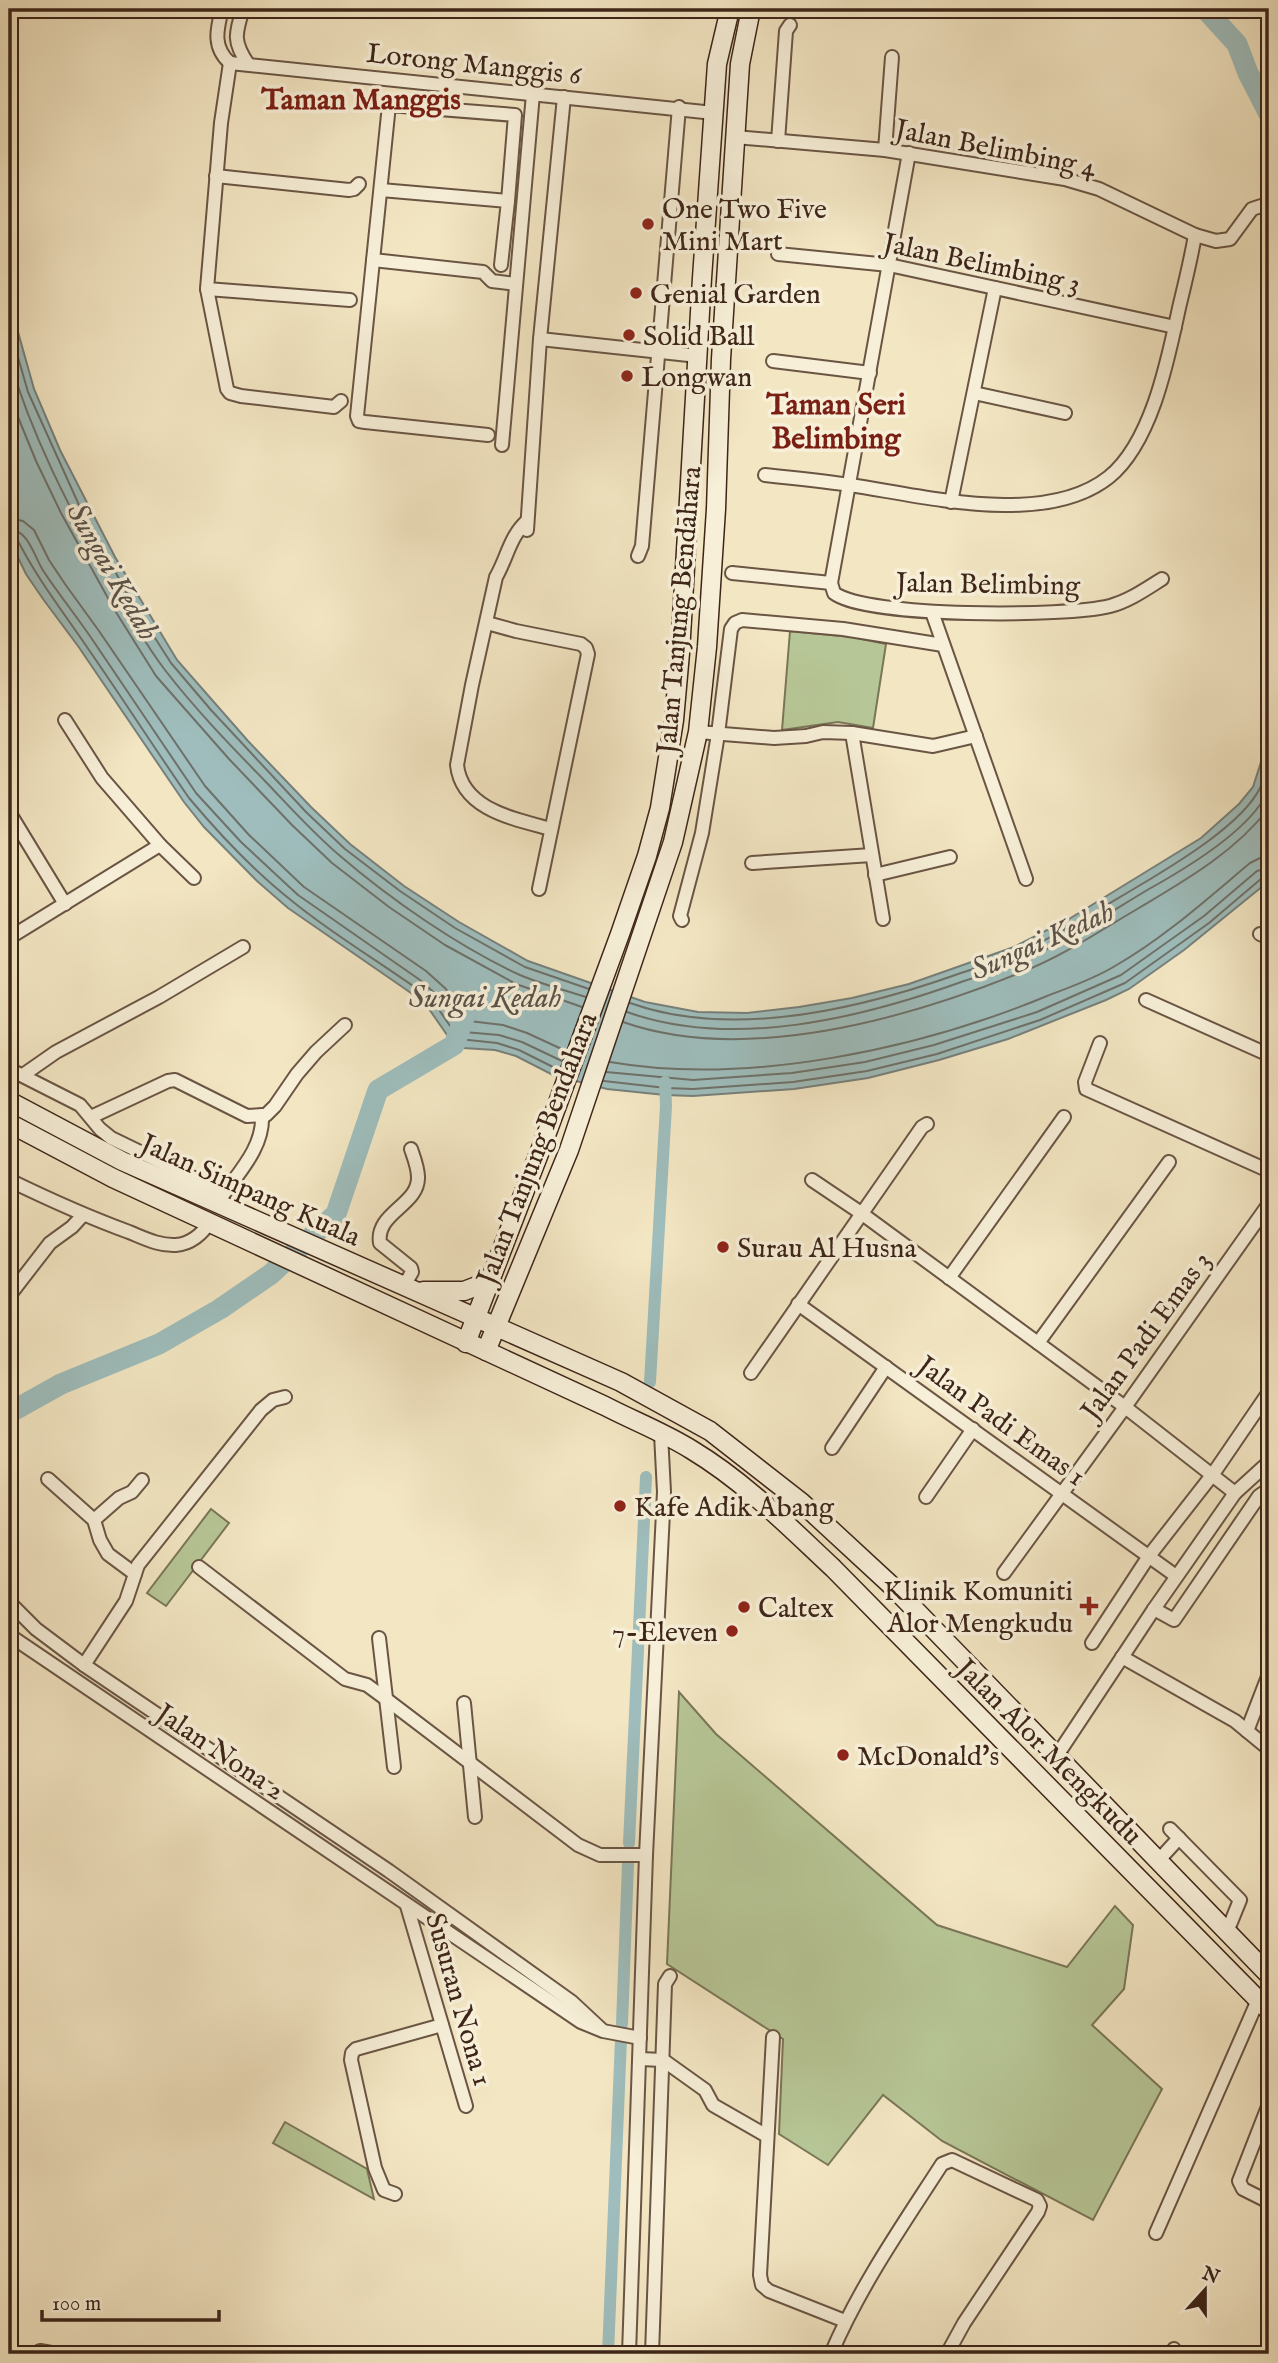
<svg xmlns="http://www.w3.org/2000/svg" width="1278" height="2363" font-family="'IM FELL English',serif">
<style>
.green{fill:#b7c696;stroke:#7a7658;stroke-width:2}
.water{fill:#9ebdbc;stroke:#77807b;stroke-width:2}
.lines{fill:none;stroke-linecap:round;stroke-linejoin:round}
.shore{stroke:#6e716a;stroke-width:2}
.canal{stroke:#9ebdbc;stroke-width:12}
.river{stroke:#9ebdbc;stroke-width:21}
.minor-casing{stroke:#6a5544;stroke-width:16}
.secondary-casing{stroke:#3d2519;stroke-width:21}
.minor{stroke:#f7efd8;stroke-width:12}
.secondary{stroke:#f7efd8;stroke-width:18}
.rail{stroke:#3d2519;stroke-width:3.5;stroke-dasharray:12 12;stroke-linecap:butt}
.poi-dot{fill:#8f2418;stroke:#f7efd8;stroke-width:2.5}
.labels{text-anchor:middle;stroke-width:7;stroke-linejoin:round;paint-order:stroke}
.street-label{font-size:28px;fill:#3d2519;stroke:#f7efd8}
.poi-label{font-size:28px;fill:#3d2519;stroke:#f7efd8;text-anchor:start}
.neighbourhood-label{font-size:30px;font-weight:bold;fill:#7a1f14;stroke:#f7efd8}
.water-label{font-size:30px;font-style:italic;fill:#5a534a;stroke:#f7efd8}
</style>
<rect width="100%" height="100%" fill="#f3e6c3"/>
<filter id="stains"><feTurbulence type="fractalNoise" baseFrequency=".00286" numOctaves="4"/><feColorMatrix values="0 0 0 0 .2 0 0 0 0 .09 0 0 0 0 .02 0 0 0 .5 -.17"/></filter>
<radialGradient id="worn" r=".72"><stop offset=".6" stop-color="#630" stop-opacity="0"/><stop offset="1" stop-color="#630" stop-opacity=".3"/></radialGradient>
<g class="green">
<polygon points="790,631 852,637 886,644 873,728 838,722 782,730"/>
<polygon points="211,1509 229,1523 166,1606 147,1593"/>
<polygon points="679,1692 716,1734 937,1925 1067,1967 1115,1906 1133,1925 1124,1989 1092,2025 1162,2089 1093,2220 942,2141 883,2095 828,2165 779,2134 783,2039 667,1964"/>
<polygon points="285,2122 367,2169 374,2199 273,2143"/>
</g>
<polygon class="water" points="9,300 34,389 60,450 115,557 177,660 248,741 311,807 350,844 404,886 459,922 528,961 645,1002 698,1012 747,1013 799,1007 852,998 909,984 1014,947 1069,919 1201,838 1239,804 1253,787 1269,737 1269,881 1184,950 1129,989 1106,1000 1008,1039 939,1060 868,1078 794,1089 693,1096 665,1095 607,1089 553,1075 516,1056 495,1050 463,1048 454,1045 429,1009 411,993 288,908 257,881 204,827 184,802 78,646 43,599 26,574 9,539"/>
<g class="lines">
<g class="shore">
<polyline points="9,326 28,392 79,505 130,599 171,663 211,710 306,812 345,849 400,891 455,928 525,967 589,989"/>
<path d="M9,358C31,434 68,506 107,575C125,607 143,641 165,670C195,709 230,745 264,780C289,806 312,832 339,855C390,899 459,947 520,975C541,984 564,990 586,997"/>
<polyline points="9,395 36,461 61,513 114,609 156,676 229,759 292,825 332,863 389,907 445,945 516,984 582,1007"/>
<polyline points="9,518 23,521 34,530 49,560 65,584 99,631 205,786 249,835 304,887 426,971 446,989 469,1021 503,1025 527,1033 566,1051"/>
<path d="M9,529C29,530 34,557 44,572C60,596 78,618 94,642C128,692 162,743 196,793L241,842L298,895L420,980L439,997L464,1032L499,1035L522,1042L562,1061"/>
<path d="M9,538L18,541C38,580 64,613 89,650C123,699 155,749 189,798C220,835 254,871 292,901C331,933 375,959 416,988L435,1004L459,1039L497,1043L519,1050L559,1070"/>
<path d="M630,1003C734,1040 861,1009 961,973C980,967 999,961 1016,954C1058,935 1098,910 1137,887C1172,866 1242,825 1260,788C1264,779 1267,768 1269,758"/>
<path d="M627,1012C733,1050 862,1018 964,981C983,975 1002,969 1020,962C1065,942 1107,914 1149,889C1185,869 1255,827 1269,788"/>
<path d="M623,1022C745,1065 907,1019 1022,972C1063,956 1101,930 1139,908C1186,880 1235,852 1269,808"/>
<path d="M610,1062C748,1086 919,1049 1047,996C1070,987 1094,979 1115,966C1164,938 1207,899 1250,863L1260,858L1269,857"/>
<polyline points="606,1072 693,1080 792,1073 865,1062 934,1045 1037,1012 1121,975 1204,916 1257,871 1269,868"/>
<polyline points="604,1081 666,1088 693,1089 793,1082 867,1071 937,1054 1040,1020 1125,983 1209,923 1262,878 1269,876"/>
</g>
<g class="canal">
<polyline points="650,1382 666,1106 665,1082"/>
<polyline points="629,1843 646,1477"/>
<polyline points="622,2024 628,1864"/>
<polyline points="608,2354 621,2039"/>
</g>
<g class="river">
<polyline points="1205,9 1237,44 1248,73 1269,114"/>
<polyline points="9,1413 61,1384 159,1344 220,1309 271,1274 336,1214 378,1090 454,1045 464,1018"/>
</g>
<defs>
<g id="minor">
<path d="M222,9C217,29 212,47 230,63"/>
<path d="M243,9C235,34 233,42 248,64"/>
<polyline points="230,63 714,113"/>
<polyline points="230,63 221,123 207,289 227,389 230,393 241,396 334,407 341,401"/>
<polyline points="735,137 885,150 1065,179 1099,189 1195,235 1216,241 1230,239 1252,209 1261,206 1269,210"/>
<polyline points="778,141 786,31 790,25"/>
<polyline points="885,150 892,57"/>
<path d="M909,153L831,583L834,593C867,618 1067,617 1110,606C1129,601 1146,589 1162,579"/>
<polyline points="216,176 349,190 354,189 359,184"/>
<polyline points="381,190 508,201 501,265"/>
<polyline points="778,254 889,265 1175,327"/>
<polyline points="373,260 483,272 492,281 516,284"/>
<polyline points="207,289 350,300"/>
<polyline points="540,339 698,356"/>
<polyline points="773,361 870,373"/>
<polyline points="974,393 1065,413"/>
<polyline points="488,435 365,422 359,421 357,416 389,105 515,115 508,201"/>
<polyline points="502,445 533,94"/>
<path d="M765,475C794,478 822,481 850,485C924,496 1045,528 1109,477C1152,442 1168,359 1179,308C1185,283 1191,259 1195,235"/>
<polyline points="951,502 995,288"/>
<path d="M527,521C510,536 507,558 496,577L472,685L457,765C462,810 515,819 551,829"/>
<polyline points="527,530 540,339 564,97"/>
<polyline points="638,556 642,546 679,107"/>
<polyline points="732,573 831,583"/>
<polyline points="932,612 1026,879"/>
<polyline points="487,623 516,631 581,644 586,648 588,654 539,889"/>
<polyline points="65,720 102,778 160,845 194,878"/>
<polyline points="698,732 774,738 806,736 823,732 852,733 933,746 976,736"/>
<polyline points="852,733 883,919"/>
<polyline points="9,812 65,904"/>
<polyline points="752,863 872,855"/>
<polyline points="875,875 950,857"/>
<polyline points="682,920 680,916 702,833 718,734 731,629 735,623 742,620 843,629 943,645"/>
<polyline points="1260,934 1269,938"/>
<polyline points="9,938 160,845"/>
<polyline points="1146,1000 1269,1055"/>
<polyline points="1100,1043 1085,1082 1086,1089 1269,1171"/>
<polyline points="9,1069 80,1105 100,1129 111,1138 206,1184 223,1195"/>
<polyline points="23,1075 56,1052 159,997 243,947"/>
<polyline points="91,1117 168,1081 175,1080 247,1116 266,1115 275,1106 297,1074 316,1052 345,1025"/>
<path d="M9,1180C48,1199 88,1217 129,1232C144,1238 159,1246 176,1245C190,1244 203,1234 210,1221"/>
<polyline points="812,1180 861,1213 1125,1407 1235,1493"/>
<path d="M223,1195C240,1171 264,1146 262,1115"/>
<polyline points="949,1278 1064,1117"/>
<path d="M404,1286L412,1272L411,1268L380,1243C375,1213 419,1205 418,1177C418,1168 414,1158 411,1149"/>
<polyline points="9,1296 50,1243 72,1227 83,1215"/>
<polyline points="798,1304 1176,1576"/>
<polyline points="1038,1343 1169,1162"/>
<polyline points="751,1373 922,1127 927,1124"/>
<polyline points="832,1448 886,1367"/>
<polyline points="48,1479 94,1520 100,1540 108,1554 135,1574"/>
<polyline points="926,1497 973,1429"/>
<polyline points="94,1520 119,1498 132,1492 142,1480"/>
<polyline points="199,1567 345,1679 367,1685 386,1699 578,1845 600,1855 646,1855"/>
<polyline points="1004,1573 1125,1407 1268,1205"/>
<polyline points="9,1602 36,1629 84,1665 389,1871 572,2002 601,2029"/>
<polyline points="1154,1609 1174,1620 1259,1496 1269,1489"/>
<polyline points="9,1635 581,2022 603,2031 640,2038"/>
<polyline points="379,1638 394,1767"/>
<polyline points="1092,1643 1149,1556 1213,1474 1269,1392"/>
<polyline points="1122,1657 1235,1721 1269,1749"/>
<polyline points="84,1665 126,1601 138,1565 261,1410 273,1400 285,1397"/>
<polyline points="464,1703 475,1817"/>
<polyline points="1247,1731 1269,1674"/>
<polyline points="1056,1757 1154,1609 1235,1493 1269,1462"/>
<polyline points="1170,1829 1240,1900 1227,1932"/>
<polyline points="1158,1861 1179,1838"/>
<polyline points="407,1906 466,2106"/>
<polyline points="773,2037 760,2275 762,2285 769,2291 845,2321"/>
<polyline points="640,2059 663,2060 705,2090 713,2105 767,2136"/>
<polyline points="1269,2104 1239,2181 1243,2189 1269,2202"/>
<polyline points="395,2194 384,2190 375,2168 351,2060 352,2053 356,2049 442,2025"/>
<polyline points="1156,2233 1258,2000"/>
<polyline points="36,2354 40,2351 57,2354"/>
<polyline points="629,2354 646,1855 664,1492 661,1434"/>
<polyline points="652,2354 665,1984 670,1976"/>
<path d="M831,2354C860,2286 902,2226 942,2164L952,2160L1037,2200L1040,2206L1038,2212L964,2323L947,2354"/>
<polyline points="1171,2354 1174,2349"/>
</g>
<g id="secondary">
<polyline points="9,1101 122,1161 621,1382 710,1431 801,1502 893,1587 1269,1975"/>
<path d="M9,1123L113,1178L605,1406C634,1421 665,1433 692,1450C745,1482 788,1526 833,1568L1269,2011"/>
<polyline points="423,1291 464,1291 490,1281"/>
<polyline points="466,1343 545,1138 620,934 647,856 660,808 674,720 680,653 702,278 717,64 730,9"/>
<polyline points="486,1351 569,1150 673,842 698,732 707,647 716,509 721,359 740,64 751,9"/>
</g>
</defs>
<use href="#minor" class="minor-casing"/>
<use href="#secondary" class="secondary-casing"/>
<use href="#minor" class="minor"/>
<use href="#secondary" class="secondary"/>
<polyline class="rail" points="9,2309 16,2354"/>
</g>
<g class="poi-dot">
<circle cx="648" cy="224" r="7"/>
<circle cx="636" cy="293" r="7"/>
<circle cx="629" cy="335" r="7"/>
<circle cx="627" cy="376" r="7"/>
<circle cx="723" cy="1247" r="7"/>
<circle cx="620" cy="1506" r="7"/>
<path d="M1085.5 1595.5h7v7h7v7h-7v7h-7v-7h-7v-7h7z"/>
<circle cx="744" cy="1607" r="7"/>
<circle cx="732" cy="1631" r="7"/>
<circle cx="843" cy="1755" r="7"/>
</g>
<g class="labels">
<g class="street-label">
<text transform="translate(474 63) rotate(6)" y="10">Lorong Manggis 6</text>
<text transform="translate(996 147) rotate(11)" y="10">Jalan Belimbing 4</text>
<text transform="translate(982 262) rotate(12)" y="10">Jalan Belimbing 3</text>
<text transform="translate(988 583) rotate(1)" y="10">Jalan Belimbing</text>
<text transform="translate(678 610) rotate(-85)" y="10">Jalan Tanjung Bendahara</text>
<text transform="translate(536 1148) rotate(-69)" y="10">Jalan Tanjung Bendahara</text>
<text transform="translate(251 1189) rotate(24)" y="10">Jalan Simpang Kuala</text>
<text transform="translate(1145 1335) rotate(-54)" y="10">Jalan Padi Emas 3</text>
<text transform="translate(1002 1420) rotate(36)" y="10">Jalan Padi Emas 1</text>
<text transform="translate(221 1751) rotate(34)" y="10">Jalan Nona 2</text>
<text transform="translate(1050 1751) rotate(45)" y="10">Jalan Alor Mengkudu</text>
<text transform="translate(460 1999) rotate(74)" y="10">Susuran Nona 1</text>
</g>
<g class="poi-label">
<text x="662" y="218">One Two Five<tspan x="662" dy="32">Mini Mart</tspan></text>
<text x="650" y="303">Genial Garden</text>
<text x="643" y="345">Solid Ball</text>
<text x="641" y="386">Longwan</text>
<text x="737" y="1257">Surau Al Husna</text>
<text x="634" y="1516">Kafe Adik Abang</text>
<text x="1073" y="1600" text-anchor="end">Klinik Komuniti<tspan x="1073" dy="32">Alor Mengkudu</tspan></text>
<text x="758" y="1617">Caltex</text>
<text x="718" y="1641" text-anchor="end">7-Eleven</text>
<text x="857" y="1765">McDonald's</text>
</g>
<g class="neighbourhood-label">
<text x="361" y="109">Taman Manggis</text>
<text x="836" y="414">Taman Seri<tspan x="836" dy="34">Belimbing</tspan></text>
</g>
<g class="water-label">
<text transform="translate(113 571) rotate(60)" y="10">Sungai Kedah</text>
<text transform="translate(1042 940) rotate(-24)" y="10">Sungai Kedah</text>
<text x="485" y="1007">Sungai Kedah</text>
</g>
</g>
<rect width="1278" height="2363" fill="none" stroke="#f3e6c3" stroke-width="35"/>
<rect x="10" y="10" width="1257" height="2342" fill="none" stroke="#3d2519" stroke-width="3.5"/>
<rect x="18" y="18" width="1243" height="2328" fill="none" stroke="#3d2519" stroke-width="2"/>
<g transform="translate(1205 2290) rotate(21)" stroke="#f7efd8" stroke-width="5" paint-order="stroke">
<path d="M0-5L12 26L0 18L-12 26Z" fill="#3d2519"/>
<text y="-10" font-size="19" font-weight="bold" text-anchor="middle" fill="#3d2519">N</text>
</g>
<path d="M42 2310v10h177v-10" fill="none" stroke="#3d2519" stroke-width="3.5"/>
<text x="52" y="2310" font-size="21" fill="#3d2519" stroke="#f7efd8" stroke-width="5" paint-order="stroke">100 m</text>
<rect width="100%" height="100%" filter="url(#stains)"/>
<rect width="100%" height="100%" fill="url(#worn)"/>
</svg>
